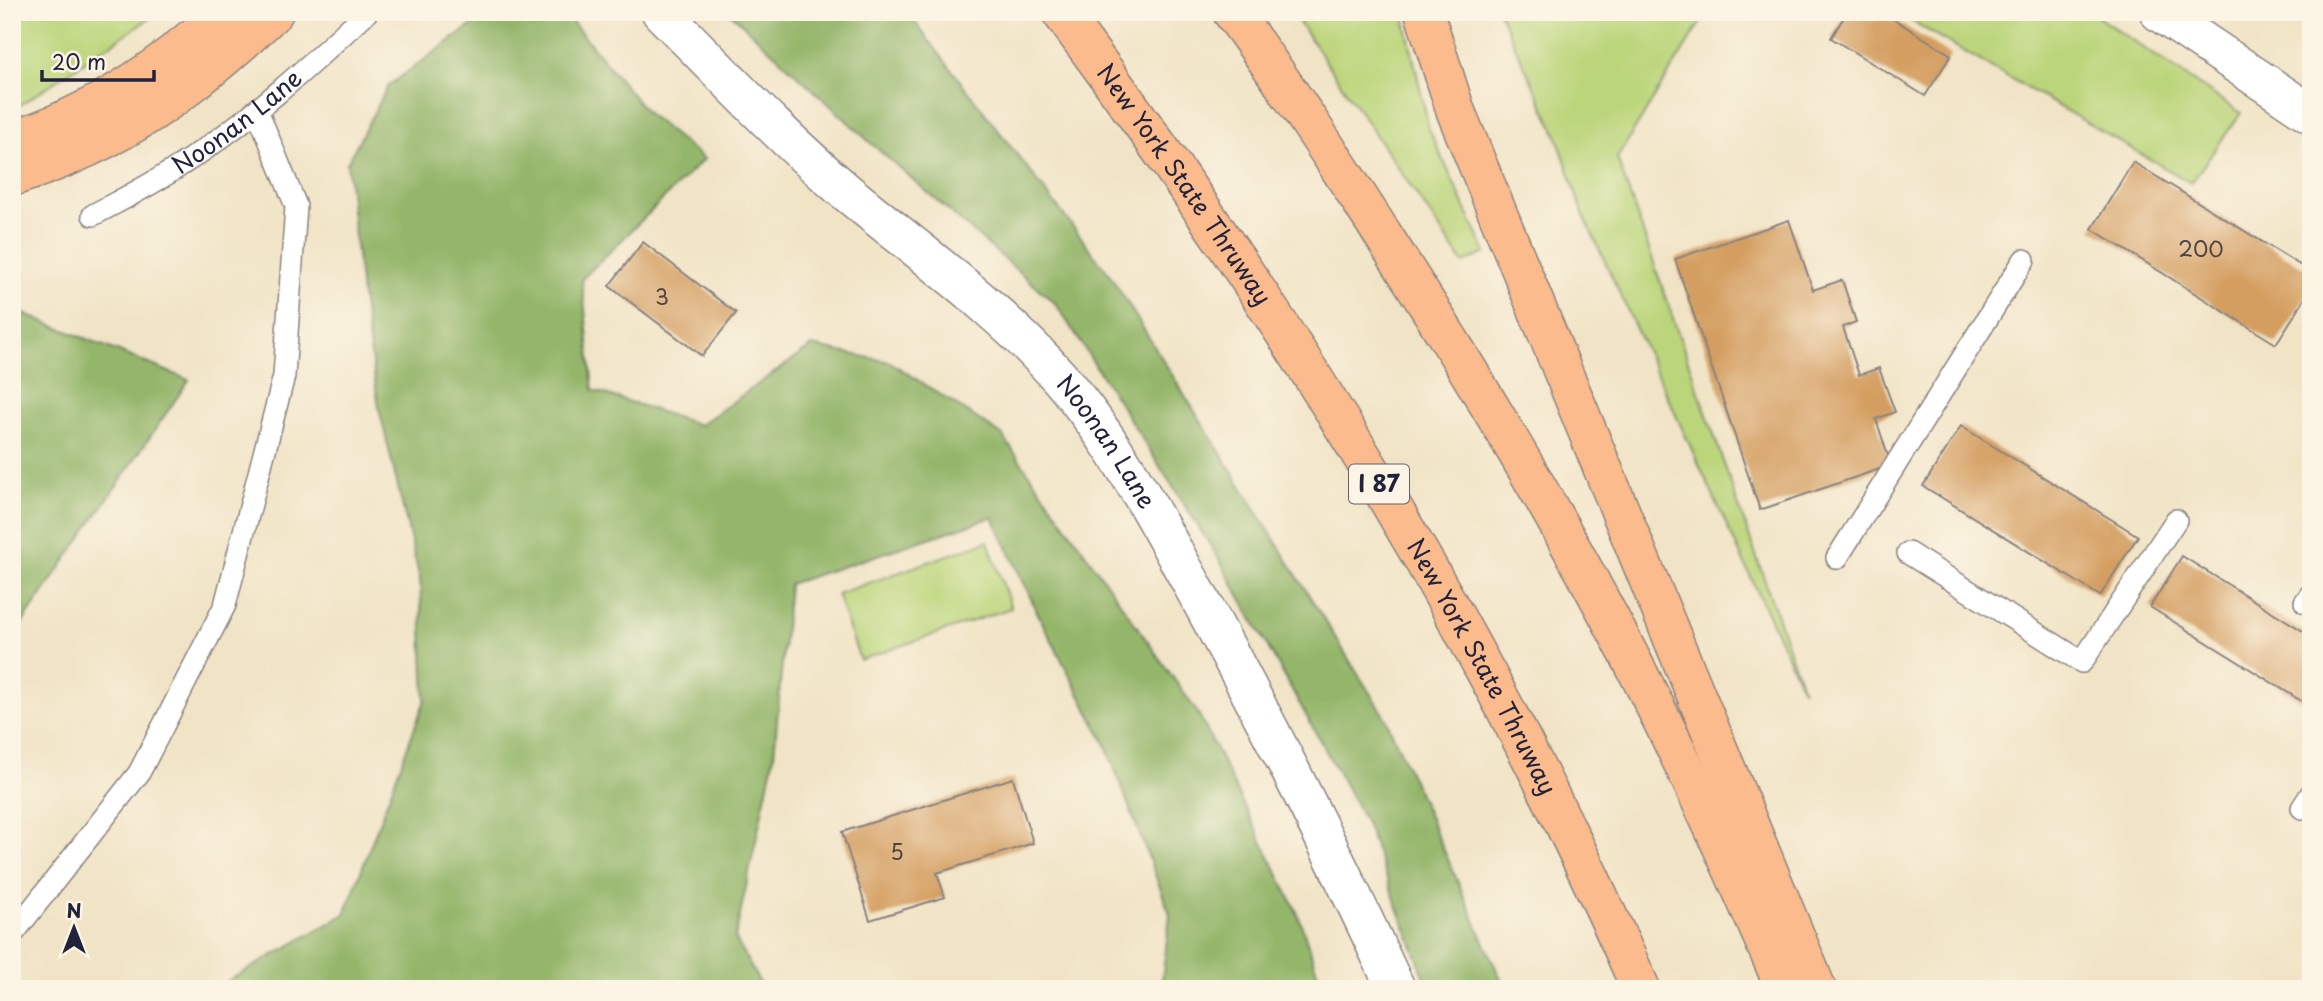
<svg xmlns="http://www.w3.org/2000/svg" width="2323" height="1001" font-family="'Playpen Sans',sans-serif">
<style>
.green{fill:#bbd57a;stroke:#6e7c5a;stroke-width:2}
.forest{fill:#94b66a;stroke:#5b6c52;stroke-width:2}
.building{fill:#d49e60}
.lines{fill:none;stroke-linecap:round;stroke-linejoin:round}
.lane-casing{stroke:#8a8380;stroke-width:24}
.street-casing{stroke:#8a8380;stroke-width:41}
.highway-casing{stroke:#8a8380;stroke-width:41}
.lane{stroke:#fff;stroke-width:21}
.street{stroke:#fff;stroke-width:38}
.highway{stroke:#fbbb8c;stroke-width:38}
.labels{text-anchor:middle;stroke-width:7;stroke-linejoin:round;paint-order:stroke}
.number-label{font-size:21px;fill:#4e4144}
.shield{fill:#fcf5e5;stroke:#63616e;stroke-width:2}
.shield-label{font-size:23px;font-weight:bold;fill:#22223b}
.street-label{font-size:24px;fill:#22223b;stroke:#fcf5e5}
</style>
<rect width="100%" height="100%" fill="#fcf5e5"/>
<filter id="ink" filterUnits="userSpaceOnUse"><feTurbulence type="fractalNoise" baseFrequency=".0143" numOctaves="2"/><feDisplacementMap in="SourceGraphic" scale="14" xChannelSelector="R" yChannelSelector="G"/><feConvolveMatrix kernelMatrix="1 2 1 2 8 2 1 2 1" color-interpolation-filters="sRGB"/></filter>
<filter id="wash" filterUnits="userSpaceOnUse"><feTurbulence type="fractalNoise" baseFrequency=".00686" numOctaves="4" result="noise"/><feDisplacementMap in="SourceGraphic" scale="28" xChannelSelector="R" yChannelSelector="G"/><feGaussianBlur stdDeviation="1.57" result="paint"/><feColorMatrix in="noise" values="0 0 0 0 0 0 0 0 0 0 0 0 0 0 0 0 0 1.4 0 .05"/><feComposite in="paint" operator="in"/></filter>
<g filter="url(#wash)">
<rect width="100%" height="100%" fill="#f1e4c6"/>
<g class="green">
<polygon points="12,12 159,12 20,105 12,106"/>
<polygon points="1292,12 1403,12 1429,129 1486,253 1463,263"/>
<polygon points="1499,12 1707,12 1617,158 1803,690 1584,216 1555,131"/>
<polygon points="1896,12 2090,12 2241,113 2191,183"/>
<polygon points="988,541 1011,608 860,660 837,594"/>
</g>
<g class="forest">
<polygon points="490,12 564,12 648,114 704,159 582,279 593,390 700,425 812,346 890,362 1002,435 1198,713 1297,912 1323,989 1161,989 1170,914 1105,743 1041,620 993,517 789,584 774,756 735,938 763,989 214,989 345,914 425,700 420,579 379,408 360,283 347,163 388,86"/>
<polygon points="729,12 907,12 1110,275 1386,719 1505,989 1429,989 1365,821 1219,559 1056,304 873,145"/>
<polygon points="12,309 189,380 12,638"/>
</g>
<g id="blocks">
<g class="building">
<polygon points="1847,12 1882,12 1951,55 1925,96 1831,38"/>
<polygon points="2133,162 2311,272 2311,289 2276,344 2092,229"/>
<polygon points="1789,220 1813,290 1842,280 1856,322 1843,327 1859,375 1879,368 1895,412 1876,419 1891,465 1760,510 1675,259"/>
<polygon points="643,242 736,313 702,356 609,286"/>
<polygon points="1961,426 2138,536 2100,596 1923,486"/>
<polygon points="2182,556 2311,636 2311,707 2150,607"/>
<polygon points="1013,778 1033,843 937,873 945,897 870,920 842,832"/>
</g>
</g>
</g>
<g filter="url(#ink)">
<use href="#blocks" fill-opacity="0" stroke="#8a8380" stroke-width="2"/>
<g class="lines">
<defs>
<g id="lane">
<path id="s1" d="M93,215C123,199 153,184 181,165C249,122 308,67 367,12"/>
<polyline points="1908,553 2082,662 2176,520"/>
<polyline points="1837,558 2024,260"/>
<polyline points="2305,602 2311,594"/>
<polyline points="2302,808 2311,794"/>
<polyline points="12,935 139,773 225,605 284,376 296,206 257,110"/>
</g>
<g id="street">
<path id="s2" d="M661,12C721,72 779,135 844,190C917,251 997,306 1060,378C1117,444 1158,523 1200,599C1270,727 1335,856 1396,989"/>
<polyline points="2159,12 2311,114"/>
</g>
<g id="highway">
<path id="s3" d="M1061,12C1290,320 1486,637 1641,989"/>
<path d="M1232,12C1285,83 1333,158 1381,232C1469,368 1552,507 1627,651C1684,761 1736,875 1785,989"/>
<polyline points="1424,12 1456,112 1817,989"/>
<path d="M12,140C95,114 159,69 223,12"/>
<path d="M12,177C124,141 190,92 274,12"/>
</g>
</defs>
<use href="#lane" class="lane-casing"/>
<use href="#street" class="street-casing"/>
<use href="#highway" class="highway-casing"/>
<use href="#lane" class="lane"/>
<use href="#street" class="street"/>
<use href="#highway" class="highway"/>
</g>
</g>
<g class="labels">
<g class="number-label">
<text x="2201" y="257">200</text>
<text x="662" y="305">3</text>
<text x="897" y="860">5</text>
</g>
<rect class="shield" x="1349" y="464.5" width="60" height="39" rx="5"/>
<g class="shield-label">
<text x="1379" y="492">I 87</text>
</g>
<g class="street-label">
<text dy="8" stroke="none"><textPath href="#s1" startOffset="172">Noonan Lane</textPath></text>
<text dy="8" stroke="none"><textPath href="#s3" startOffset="212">New York State Thruway</textPath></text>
<text dy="8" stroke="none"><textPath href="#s2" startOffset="621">Noonan Lane</textPath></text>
<text dy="8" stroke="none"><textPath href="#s3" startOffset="779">New York State Thruway</textPath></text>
</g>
</g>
<rect width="2323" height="1001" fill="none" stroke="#fcf5e5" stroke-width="42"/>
<g transform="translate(74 928)" stroke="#fcf5e5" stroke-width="5" paint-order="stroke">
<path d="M0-5L12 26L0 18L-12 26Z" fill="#22223b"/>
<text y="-10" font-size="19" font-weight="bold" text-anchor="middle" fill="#22223b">N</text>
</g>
<path d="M42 70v10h112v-10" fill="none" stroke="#22223b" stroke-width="3.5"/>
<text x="52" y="70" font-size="21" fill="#22223b" stroke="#fcf5e5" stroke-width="5" paint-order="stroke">20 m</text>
</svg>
